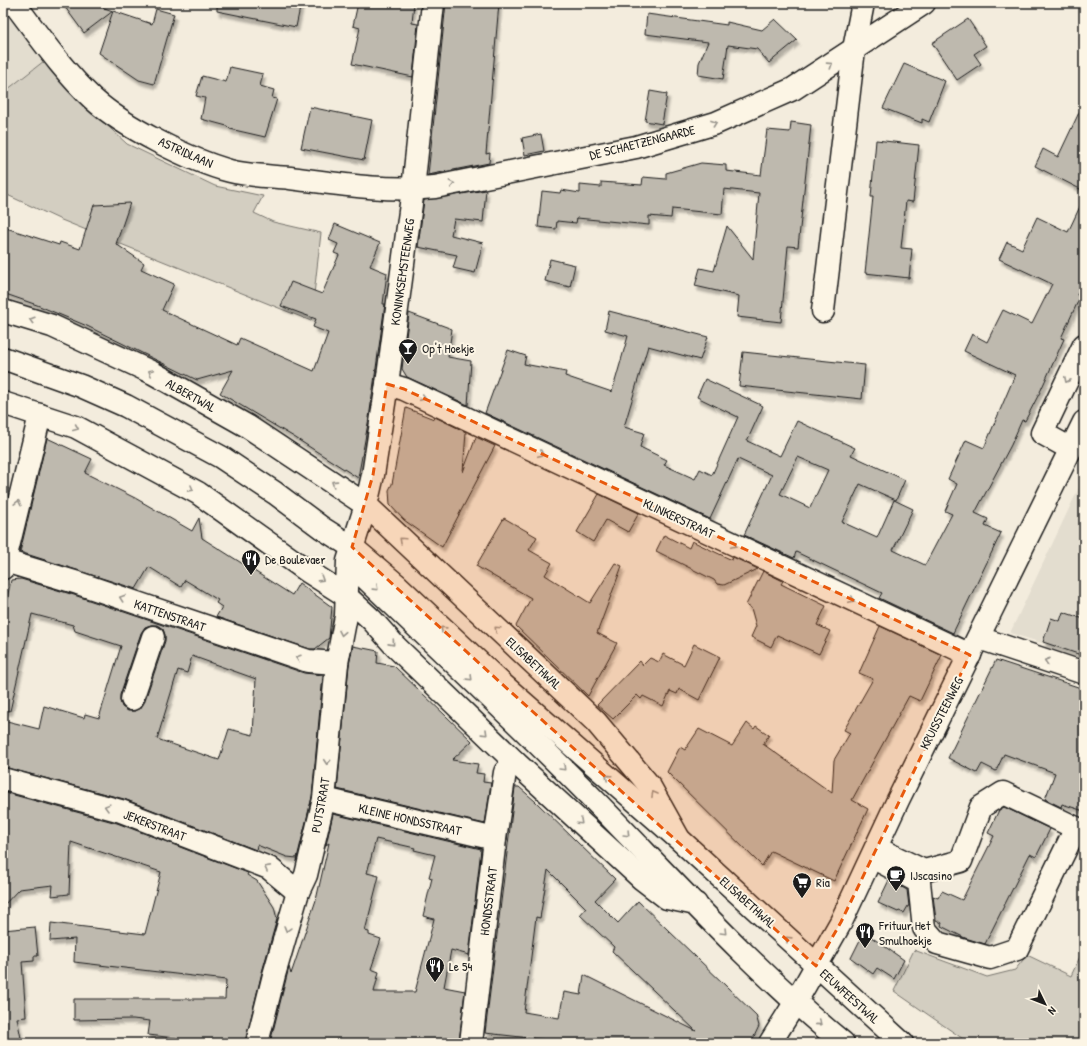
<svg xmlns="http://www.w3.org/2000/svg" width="1087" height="1046" font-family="'Patrick Hand',sans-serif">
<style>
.built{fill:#e3ddcf}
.green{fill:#d3cec1;stroke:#78756e}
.building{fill:#beb9ae;stroke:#1c1c1c;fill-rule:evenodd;filter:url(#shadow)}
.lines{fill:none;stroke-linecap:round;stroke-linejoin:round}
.minor-casing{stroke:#1c1c1c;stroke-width:25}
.major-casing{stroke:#1c1c1c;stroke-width:25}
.minor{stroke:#fcf5e5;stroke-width:22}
.major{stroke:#fcf5e5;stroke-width:22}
.oneway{stroke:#97938b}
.marked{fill:#e8590c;fill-opacity:0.2;stroke:#e8590c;stroke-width:3;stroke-dasharray:8 5;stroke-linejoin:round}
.labels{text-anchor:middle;stroke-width:4;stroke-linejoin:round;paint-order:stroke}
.street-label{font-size:13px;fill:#1c1c1c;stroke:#fcf5e5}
.poi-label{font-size:13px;fill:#1c1c1c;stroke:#fcf5e5;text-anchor:start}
</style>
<defs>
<filter id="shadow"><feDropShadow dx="2.5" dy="4.5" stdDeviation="1" flood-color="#0004"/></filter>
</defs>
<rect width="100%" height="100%" fill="#f3ecdd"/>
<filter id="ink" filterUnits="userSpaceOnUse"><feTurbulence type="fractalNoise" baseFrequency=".025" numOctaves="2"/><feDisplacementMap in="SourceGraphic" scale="8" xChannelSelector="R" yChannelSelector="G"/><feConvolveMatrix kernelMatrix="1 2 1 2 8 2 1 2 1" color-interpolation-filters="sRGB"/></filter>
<g filter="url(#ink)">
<g class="built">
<polygon points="3,9 44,61 3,93"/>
<polygon points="1084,477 1084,656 1010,633"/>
</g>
<g class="green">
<polygon points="44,61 96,115 127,144 215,186 263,196 254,213 273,222 321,233 311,321 59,219 3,193 3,93"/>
<polygon points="3,486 13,491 3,528"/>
<polygon points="1084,948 1084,1043 969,1043 894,991 914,950 987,977 1015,970 1027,955 1071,976"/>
</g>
<g class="building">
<polygon points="62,3 90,3 113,11 84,33"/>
<polygon points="217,3 301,3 296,27 217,11"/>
<polygon points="358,3 414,3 412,23 418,24 413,77 352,64 360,28 353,26"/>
<polygon points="446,3 499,3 486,154 490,153 489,163 428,175"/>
<polygon points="156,9 174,14 154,84 139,80 99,53 113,11 152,24"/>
<polygon points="647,14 727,25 727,22 762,30 775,19 797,40 769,63 757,49 728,45 723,79 698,75 699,63 708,42 645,34"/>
<polygon points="968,19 986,46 974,54 981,64 957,80 932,43"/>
<polygon points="904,64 945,81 929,122 922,119 922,123 883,108"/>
<polygon points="230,67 263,74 260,86 274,90 272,98 277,99 265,137 230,129 227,126 201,119 205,98 196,96 202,76 226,82"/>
<polygon points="650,91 667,94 662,124 645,121"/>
<polygon points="1084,102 1084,191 1035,166 1043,149 1058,157"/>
<polygon points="310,107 372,120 364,160 301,148"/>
<polygon points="791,122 811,125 798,247 788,246 781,322 737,317 739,296 695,286 700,268 714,271 727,226 753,259 759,193 724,189 722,214 672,209 671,218 649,216 649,225 577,218 576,223 557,221 556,229 538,227 542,191 560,193 561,190 580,193 580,185 601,187 601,182 642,185 643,177 666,179 666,173 701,163 726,165 726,171 761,175 767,130 790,132"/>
<polygon points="541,134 544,151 525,155 522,138"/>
<polygon points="876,140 919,145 913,202 906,201 901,248 912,249 909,278 865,273 873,197 871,197"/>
<polygon points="486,190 483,222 454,219 451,235 483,243 475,273 453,268 457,255 418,247 424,200"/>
<path d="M1084,198V280L1077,295L1080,297L1061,338L1064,339L1040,392L1025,421L1022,420L1011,445L975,513L988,519L985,526L1001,533L953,633L879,598L882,593L838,572L796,552L794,558L744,535L772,475L738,459L710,519L485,413L508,350L526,356L524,364L566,372L565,376L612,392L628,336L605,330L609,311L708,337L700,360L648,346L624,427L644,433L640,447L667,460L664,465L695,479L700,469L712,475L738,417L697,397L705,379L763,406L747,441L780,456L797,421L855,448L851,455L905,480L896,500L860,484L842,522L877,538L894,500L913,509L893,550L925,565L952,514L945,511L957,484L948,479L966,440L984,448L1015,375L964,351L972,334L987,342L1003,310L1032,324L1052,284L999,259L1007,242L1022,249L1037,217L1068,232ZM798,457L828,470L810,508L780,494Z"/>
<polygon points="130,203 116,244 144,263 141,269 174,284 162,310 237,345 240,338 314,371 328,333 313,327 316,319 281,306 291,282 322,294 339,255 334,253 338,244 329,240 335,224 380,243 370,266 387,273 383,304 385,304 369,418 358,478 294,437 220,393 233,370 197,380 87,326 37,305 3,293 3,227 59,245 60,242 80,249 94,205"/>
<polygon points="550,259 575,265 570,287 545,281"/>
<polygon points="409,313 452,329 448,357 471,361 468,405 407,377 402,369"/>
<polygon points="743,352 865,365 862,399 739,386"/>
<polygon points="406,408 434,419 433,416 466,432 463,472 476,437 495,446 442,547 404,520 390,505 389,490 392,484"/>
<polygon points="47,438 92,459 85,473 135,498 192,531 199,518 202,538 292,595 299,583 332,607 329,638 315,649 310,649 216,617 222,607 216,603 218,600 185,580 181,587 149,567 136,589 20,552"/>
<polygon points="599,494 639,513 628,532 606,520 593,542 577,532"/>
<polygon points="504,518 537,537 529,550 552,563 545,575 590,603 615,563 622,566 597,633 617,643 588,696 516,626 531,598 476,566"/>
<polygon points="664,535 689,548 692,541 732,560 733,557 758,569 724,585 717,584 714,580 656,551"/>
<polygon points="763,571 783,581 781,584 826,606 817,625 830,631 819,654 777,635 771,647 751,637 756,626 751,608 746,605"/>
<path d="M21,579L74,595L304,673L323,675L312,797L297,858L287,857L257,845L256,850L124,799L3,767V720L39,729L44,706L84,718L85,714L99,718L121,646L75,631L73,625L32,614L10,711L3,710V617L11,580ZM151,625H157L163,629L165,635V641L144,703L140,709L135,711H128L122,707L120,701V695L141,633L145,627ZM192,656L256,679L253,735L229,729L219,760L157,739L178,670L187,673Z"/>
<polygon points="1063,612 1084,619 1084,656 1043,642 1051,618 1060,621"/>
<polygon points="880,626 942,655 920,701 909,696 852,800 868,809 834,881 771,851 762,866 667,772 680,747 685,750 699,729 732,746 747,723 754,729 756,726 769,735 763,744 832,793 834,760 850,733 844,730 873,679 859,673"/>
<polygon points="694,644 720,657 699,700 679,689 677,694 670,691 663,706 643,696 641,699 637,695 613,719 597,705 640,661 643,665 650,658 659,662 663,654 684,665"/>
<polygon points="353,646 378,651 377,663 394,666 472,741 452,760 478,764 476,773 484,774 483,782 491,783 485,824 337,789 349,665"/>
<polygon points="996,660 1084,689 1084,811 1062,804 1061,807 1045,799 1055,773 1004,754 996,771 982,764 977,773 948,758"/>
<path d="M515,787H519L535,801L615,879L595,900L618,923L638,901L756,1015L759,1026L751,1043H548V1040L485,1033ZM548,870L586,908L580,915L614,947L612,951L696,1031L584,975L581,995L564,992L559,1018L524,1012L536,917L540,918Z"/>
<polygon points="3,792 117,823 248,873 247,875 257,881 274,907 277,919 262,972 245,1043 174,1043 176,1038 148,1035 150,1021 133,1019 74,1020 74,999 225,999 226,980 74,962 75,939 50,941 51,923 145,934 161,872 71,842 69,894 52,896 53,885 19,889 3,906"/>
<polygon points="1004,807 1050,829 1036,857 1030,854 985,944 965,938 941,926 942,923 936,920 933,896 938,898 942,891 962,900 994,836 988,833 999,810"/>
<path d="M333,814L481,849L469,955L451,950L444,987L465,991L459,1043H270L289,967L291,974L316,900L329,843L326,845ZM376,839L415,848L414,850L435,855L429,877L432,878L423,916L434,919L415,992H374L379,972L371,969L381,939L369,935V932L365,931L379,876L367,873Z"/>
<polygon points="889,880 907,890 909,906 908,906 904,913 899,911 898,912 878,903"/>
<polygon points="35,927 38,956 34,956 34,961 22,962 26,1017 17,1018 22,1043 3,1043 3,930"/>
<polygon points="864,932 904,960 894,979 877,968 873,974 851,958"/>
</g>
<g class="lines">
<defs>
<g id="minor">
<path d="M14,3C39,36 63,71 93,99C124,127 189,160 230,171C249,176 270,176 290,178C338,184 386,192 435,187L636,147L716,123L793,89L924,3"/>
<polyline points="3,311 52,326 153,373 247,426 366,505 596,722 649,785 678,837"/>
<polyline points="823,311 854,49 863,3"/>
<polyline points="387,384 404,389 970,655"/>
<polyline points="3,403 76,427 198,493 309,572 345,595 372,620 396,647 515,762 641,878 667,898 696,904"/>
<polyline points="1071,449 1042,433 1084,345"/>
<polyline points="5,561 78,583 308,661 337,663"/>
<polyline points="3,568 40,415"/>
<polyline points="979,638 1084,673"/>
<polyline points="132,699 153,637"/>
<polyline points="3,779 121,811 269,868 298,892"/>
<polyline points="324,799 495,839"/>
<polyline points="872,857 919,882 924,928 937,943 990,958 1017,949 1076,828 1003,793 981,807 961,861 924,871 876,848"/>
<polyline points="257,1043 274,975 298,892 306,875 324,799 337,663 346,616 348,561 366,505 373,475 387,384 413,189 433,3"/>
<polyline points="471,1043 495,839 505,772 515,762"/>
<polyline points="770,1043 795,1003"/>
</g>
<g id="major">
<polyline points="3,358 81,386 126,406 221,457 275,493 322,528 352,547 398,586 502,684 680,840 902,1043"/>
<path d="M351,564C434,644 518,722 599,805C678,886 755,971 843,1043"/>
<polyline points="795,1003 841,922 898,800 1084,422"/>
</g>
</defs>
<use href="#minor" class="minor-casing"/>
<use href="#major" class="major-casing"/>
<use href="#minor" class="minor"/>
<use href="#major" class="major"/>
</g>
<defs><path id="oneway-chevron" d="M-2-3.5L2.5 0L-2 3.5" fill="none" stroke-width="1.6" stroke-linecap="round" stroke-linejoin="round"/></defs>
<g class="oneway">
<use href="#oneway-chevron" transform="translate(830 65) rotate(-33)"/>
<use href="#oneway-chevron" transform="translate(714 123) rotate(-20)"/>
<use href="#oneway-chevron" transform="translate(452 184) rotate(-11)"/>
<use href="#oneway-chevron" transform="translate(32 320) rotate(-163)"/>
<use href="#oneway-chevron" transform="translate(151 372) rotate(-153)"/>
<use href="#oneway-chevron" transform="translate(1067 380) rotate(116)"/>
<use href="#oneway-chevron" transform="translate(423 398) rotate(25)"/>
<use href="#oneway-chevron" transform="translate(76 428) rotate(23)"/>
<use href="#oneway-chevron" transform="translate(541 454) rotate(25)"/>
<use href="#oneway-chevron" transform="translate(334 483) rotate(-147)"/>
<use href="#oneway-chevron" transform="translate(191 489) rotate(29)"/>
<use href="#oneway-chevron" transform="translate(18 503) rotate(-77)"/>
<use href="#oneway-chevron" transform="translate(402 540) rotate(-137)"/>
<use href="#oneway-chevron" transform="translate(734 545) rotate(25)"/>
<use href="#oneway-chevron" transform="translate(321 579) rotate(32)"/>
<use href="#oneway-chevron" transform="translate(376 588) rotate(44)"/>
<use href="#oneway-chevron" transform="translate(122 598) rotate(-161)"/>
<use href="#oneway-chevron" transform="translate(852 600) rotate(25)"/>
<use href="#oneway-chevron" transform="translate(443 629) rotate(-136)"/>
<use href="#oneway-chevron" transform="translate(497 629) rotate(-137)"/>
<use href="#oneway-chevron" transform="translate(342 633) rotate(101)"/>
<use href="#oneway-chevron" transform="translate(392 643) rotate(48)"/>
<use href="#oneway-chevron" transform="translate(298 658) rotate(-162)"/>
<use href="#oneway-chevron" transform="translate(1047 661) rotate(-162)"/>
<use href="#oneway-chevron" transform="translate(470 678) rotate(44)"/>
<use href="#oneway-chevron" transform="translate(485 733) rotate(44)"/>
<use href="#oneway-chevron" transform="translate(327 762) rotate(95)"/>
<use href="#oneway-chevron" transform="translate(563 768) rotate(45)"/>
<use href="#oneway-chevron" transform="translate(608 777) rotate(-138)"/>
<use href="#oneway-chevron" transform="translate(654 794) rotate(-119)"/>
<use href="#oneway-chevron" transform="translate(107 807) rotate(-165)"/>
<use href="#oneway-chevron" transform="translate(580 822) rotate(43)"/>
<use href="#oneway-chevron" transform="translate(627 834) rotate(46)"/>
<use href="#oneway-chevron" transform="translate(267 868) rotate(-152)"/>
<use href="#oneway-chevron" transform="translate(287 929) rotate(106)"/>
<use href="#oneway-chevron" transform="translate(724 932) rotate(45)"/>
<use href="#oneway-chevron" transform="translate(788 939) rotate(-136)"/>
<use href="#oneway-chevron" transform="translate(819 1023) rotate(40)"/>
</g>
</g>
<path class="marked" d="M387,384L404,389L970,655L841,922L816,966L502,684L352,547L373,475Z"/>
<defs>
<symbol id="bar-pin" viewBox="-11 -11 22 30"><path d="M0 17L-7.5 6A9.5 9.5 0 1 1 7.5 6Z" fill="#1c1c1c" stroke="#fcf5e5"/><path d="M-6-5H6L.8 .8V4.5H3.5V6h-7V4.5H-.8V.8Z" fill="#fff"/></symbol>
<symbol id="restaurant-pin" viewBox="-11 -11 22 30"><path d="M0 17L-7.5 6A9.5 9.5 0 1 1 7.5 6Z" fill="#1c1c1c" stroke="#fcf5e5"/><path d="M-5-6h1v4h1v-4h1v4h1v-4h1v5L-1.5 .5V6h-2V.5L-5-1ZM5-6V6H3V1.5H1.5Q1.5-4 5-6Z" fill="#fff"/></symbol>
<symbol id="cafe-pin" viewBox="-11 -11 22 30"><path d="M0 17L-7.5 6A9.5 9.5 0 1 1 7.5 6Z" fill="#1c1c1c" stroke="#fcf5e5"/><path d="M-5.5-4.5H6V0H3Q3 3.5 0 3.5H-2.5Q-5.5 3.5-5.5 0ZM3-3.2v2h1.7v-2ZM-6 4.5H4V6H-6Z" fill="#fff"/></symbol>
<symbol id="supermarket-pin" viewBox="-11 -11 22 30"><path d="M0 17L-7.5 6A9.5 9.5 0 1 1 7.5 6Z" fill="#1c1c1c" stroke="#fcf5e5"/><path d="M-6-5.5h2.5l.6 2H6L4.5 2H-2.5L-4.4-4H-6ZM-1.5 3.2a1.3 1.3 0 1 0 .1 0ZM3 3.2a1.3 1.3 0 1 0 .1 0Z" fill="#fff"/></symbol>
</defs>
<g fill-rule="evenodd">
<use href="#bar-pin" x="397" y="337" width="22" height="30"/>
<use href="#restaurant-pin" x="240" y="548" width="22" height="30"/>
<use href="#cafe-pin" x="885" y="864" width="22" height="30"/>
<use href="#supermarket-pin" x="791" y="871" width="22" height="30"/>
<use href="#restaurant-pin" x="854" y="921" width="22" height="30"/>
<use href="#restaurant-pin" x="424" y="955" width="22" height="30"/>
</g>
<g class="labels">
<g class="street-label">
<text transform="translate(642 142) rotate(-14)" y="5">DE SCHAETZENGAARDE</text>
<text transform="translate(186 152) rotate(24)" y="5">ASTRIDLAAN</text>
<text transform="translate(402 272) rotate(-82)" y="5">KONINKSEMSTEENWEG</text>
<text transform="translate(191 395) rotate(29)" y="5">ALBERTWAL</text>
<text transform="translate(679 518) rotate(25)" y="5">KLINKERSTRAAT</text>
<text transform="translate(170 615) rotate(19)" y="5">KATTENSTRAAT</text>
<text transform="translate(534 663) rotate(43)" y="5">ELISABETHWAL</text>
<text transform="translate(941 713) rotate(-63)" y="5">KRUISSTEENWEG</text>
<text transform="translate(320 805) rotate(-80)" y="5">PUTSTRAAT</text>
<text transform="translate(410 819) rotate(13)" y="5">KLEINE HONDSSTRAAT</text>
<text transform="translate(155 825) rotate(21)" y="5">JEKERSTRAAT</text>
<text transform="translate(488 901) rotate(-83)" y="5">HONDSSTRAAT</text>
<text transform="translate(748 902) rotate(42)" y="5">ELISABETHWAL</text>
<text transform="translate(850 996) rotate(42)" y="5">EEUWFEESTWAL</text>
</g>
<g class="poi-label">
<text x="422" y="353">Op't Hoekje</text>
<text x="265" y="564">De Boulevaer</text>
<text x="910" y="880">IJscasino</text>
<text x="816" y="887">Ria</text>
<text x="879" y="930">Frituur Het<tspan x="879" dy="15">Smulhoekje</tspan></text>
<text x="449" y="971">Le 54</text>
</g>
</g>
<rect width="1087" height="1046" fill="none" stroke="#fcf5e5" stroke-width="16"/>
<rect x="8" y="8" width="1071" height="1030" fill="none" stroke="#1c1c1c" stroke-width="1.5" filter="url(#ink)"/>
<g transform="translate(1045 1004) rotate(133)" stroke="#fcf5e5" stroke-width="3" paint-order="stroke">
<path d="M0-3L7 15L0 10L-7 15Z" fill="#1c1c1c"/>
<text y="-6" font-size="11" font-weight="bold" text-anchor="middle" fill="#1c1c1c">N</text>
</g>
</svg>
